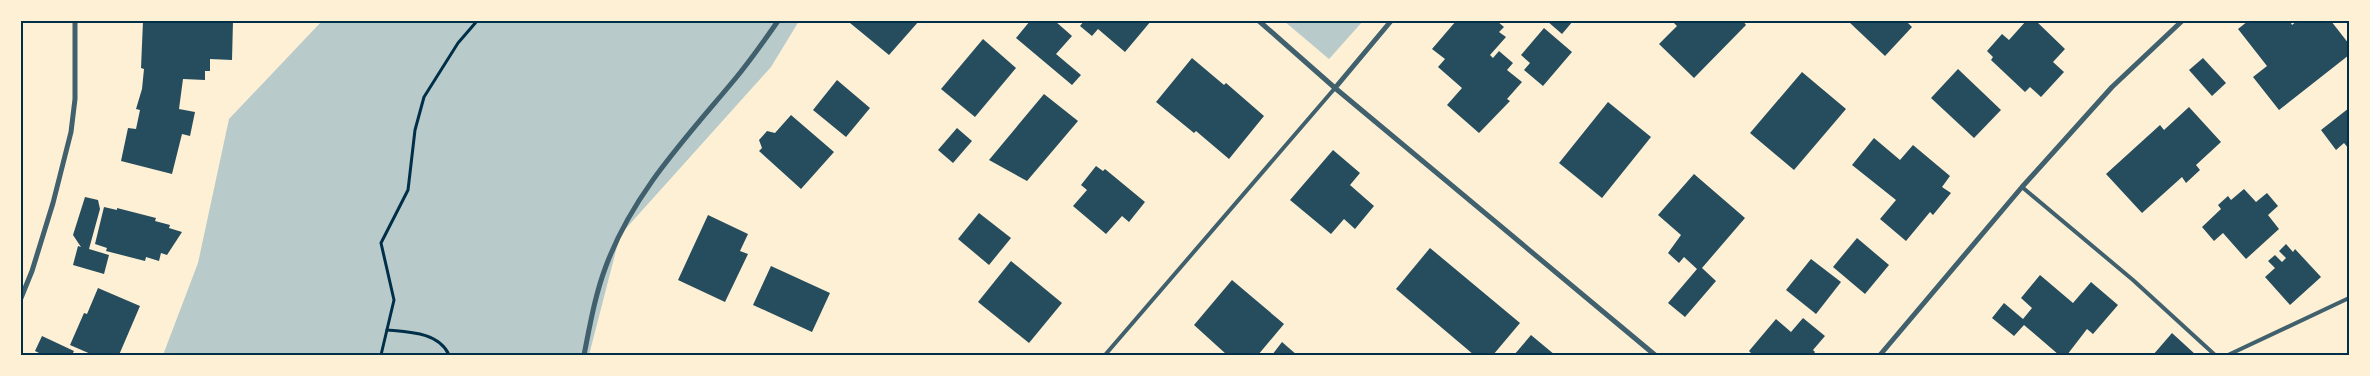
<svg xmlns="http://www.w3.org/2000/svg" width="2370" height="376" font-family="'Roboto Condensed',sans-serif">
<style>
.green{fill:#b9caca}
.building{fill:#264d5e}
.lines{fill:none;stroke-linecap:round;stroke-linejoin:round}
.path{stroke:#003049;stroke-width:3}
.service{stroke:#3f606c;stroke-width:4}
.minor{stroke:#3f606c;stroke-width:5}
.neatline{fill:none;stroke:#003049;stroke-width:2}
</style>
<rect width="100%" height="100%" fill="#fdf0d5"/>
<g class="green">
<polygon points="322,21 799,21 771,67 620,235 589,355 163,355 198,263 229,119"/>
<polygon points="1284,21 1363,21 1329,59"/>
</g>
<g class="building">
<polygon points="143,21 233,21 232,60 210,59 210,71 205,71 205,80 183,79 179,109 195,112 190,136 182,134 172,174 121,161 128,128 136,129 140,110 136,109 142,89 144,69 141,68"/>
<polygon points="851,21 919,21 889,55 850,23"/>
<polygon points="1030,21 1055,21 1072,36 1056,54 1081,75 1072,85 1016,38"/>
<polygon points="1084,21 1151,21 1125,52 1098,29 1092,36 1080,26"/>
<polygon points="1456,21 1497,21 1504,27 1499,32 1506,37 1490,55 1493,58 1499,51 1513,63 1507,70 1522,82 1507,99 1510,101 1479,133 1447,105 1462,88 1438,67 1445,59 1432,49"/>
<polygon points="1547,21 1573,21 1562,34"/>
<polygon points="1672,21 1743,21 1746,25 1694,78 1659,44 1677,26"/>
<polygon points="1848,21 1906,21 1912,27 1885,56"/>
<polygon points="2026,21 2036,21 2065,49 2053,62 2064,72 2041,97 2030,87 2025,92 1991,60 1993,57 1987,51 2002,34 2009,40"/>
<polygon points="2248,21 2290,21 2292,25 2297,21 2331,21 2349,44 2349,55 2279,110 2253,77 2267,66 2238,29"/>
<polygon points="1544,28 1572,52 1543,86 1524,70 1530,63 1521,55"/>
<polygon points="983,39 1016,68 975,117 941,89"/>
<polygon points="1192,58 1224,85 1226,83 1264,116 1229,159 1196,131 1194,133 1156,102"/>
<polygon points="2203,58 2226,83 2212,96 2189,70"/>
<polygon points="1958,69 2001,110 1974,138 1931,98"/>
<polygon points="1802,72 1846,109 1794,170 1750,133"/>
<polygon points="837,80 870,108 846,137 813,110"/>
<polygon points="1044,94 1078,121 1027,181 989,160"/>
<polygon points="1608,102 1651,137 1602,198 1559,163"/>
<polygon points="2189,107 2221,142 2196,165 2200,170 2186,183 2182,177 2142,213 2106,174 2160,125 2164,130"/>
<polygon points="2349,108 2349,149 2344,143 2336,150 2321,130"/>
<polygon points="791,115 834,152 801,189 759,151 762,148 759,140 767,131 775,133"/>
<polygon points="957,128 972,141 953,163 938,150"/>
<polygon points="1874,138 1900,160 1913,145 1950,176 1942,187 1951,193 1933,215 1930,212 1906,241 1880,219 1896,200 1852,165"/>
<polygon points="1333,150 1360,173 1350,185 1374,206 1355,229 1344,219 1331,234 1290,200"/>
<polygon points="1096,166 1103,171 1105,169 1145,202 1129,222 1122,216 1106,234 1073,206 1087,190 1081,185"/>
<polygon points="1694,174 1745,218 1702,268 1716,281 1685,317 1668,303 1697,269 1684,257 1679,263 1668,253 1681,235 1658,215"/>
<polygon points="2244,189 2256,202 2267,193 2278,206 2268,215 2279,229 2246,259 2223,233 2214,241 2202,227 2221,209 2218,205 2228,196 2231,200"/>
<polygon points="85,197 98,200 100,209 89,249 109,255 104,274 73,265 78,246 81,247 73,235"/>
<polygon points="104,207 117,210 117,208 156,218 155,221 170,225 169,228 182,232 167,255 161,253 159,261 146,257 145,261 106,251 107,248 95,244"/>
<polygon points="979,213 1011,238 989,265 958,239"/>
<polygon points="708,215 748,234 740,251 748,254 725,302 678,280"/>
<polygon points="1857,238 1889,265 1865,294 1833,267"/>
<polygon points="2286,244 2293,252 2295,249 2321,277 2290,305 2265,277 2275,268 2268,261 2275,255 2282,262 2286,258 2279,251"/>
<polygon points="1430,248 1520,323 1493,355 1474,355 1396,289"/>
<polygon points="1811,259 1841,282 1816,314 1786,290"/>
<polygon points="1011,261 1062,303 1029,343 978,302"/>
<polygon points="771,266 830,293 812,332 753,305"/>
<polygon points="2040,275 2073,303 2091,282 2118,305 2093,334 2087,329 2067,355 2059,355 2024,325 2014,336 1992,318 2004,303 2023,319 2032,308 2021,298"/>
<polygon points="1232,280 1284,324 1258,355 1226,354 1194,325"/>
<polygon points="98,288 140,306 119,355 93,355 70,345 84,313 87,314"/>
<polygon points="1803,318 1825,336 1813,350 1815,352 1813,355 1753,355 1749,351 1776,319 1791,332"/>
<polygon points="2172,333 2196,355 2153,355"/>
<polygon points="1531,335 1555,355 1514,355"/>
<polygon points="42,336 74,351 72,355 43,355 35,351"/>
<polygon points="1282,342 1297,355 1272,355"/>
</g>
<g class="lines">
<g class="path">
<path d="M387,330C408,332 439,332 449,355"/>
<polyline points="381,355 394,300 381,243 408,190 415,130 424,97 458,43 477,21"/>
</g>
<g class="service">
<polyline points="2022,187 2133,280 2215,355"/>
<polyline points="1105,355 1335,88"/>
<polyline points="2228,355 2349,298"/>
</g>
<g class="minor">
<polyline points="1259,21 1335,88 1655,355"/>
<polyline points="1335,88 1391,21"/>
<polyline points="21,298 32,271 53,203 71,132 75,99 75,21"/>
<path d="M584,355C590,325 595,295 606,266C633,193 686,138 735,79C750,61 764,41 778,21"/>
<polyline points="1880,355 2022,187 2112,87 2182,21"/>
</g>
</g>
<rect width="2370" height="376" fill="none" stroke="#fdf0d5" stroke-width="45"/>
<rect x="22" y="22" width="2326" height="332" class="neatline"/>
</svg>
